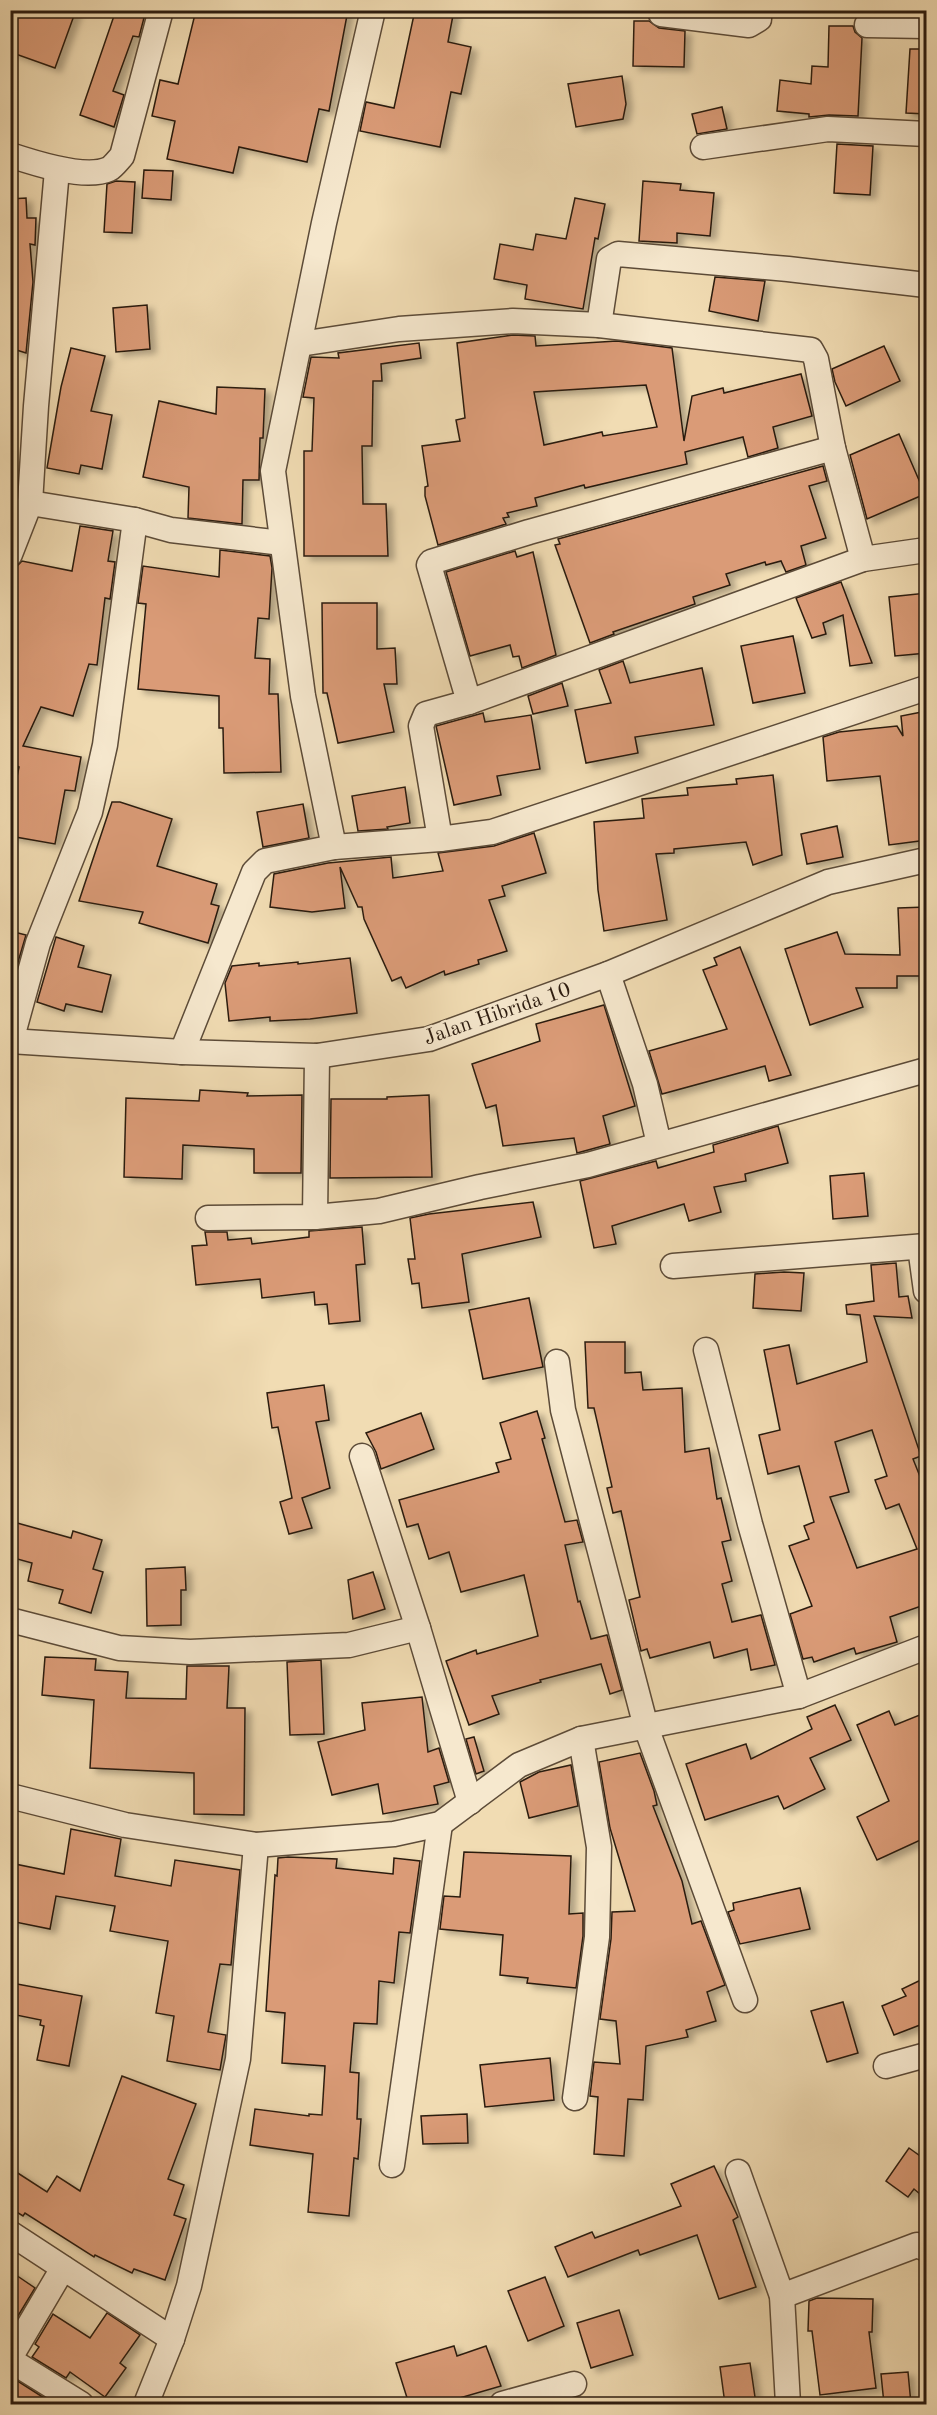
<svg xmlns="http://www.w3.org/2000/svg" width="937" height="2415" font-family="'Old Standard TT',serif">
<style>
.building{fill:#da9b77;stroke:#2b1b0f;stroke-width:1.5;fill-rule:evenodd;filter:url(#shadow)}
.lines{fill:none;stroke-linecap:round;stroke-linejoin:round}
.street-casing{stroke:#5c4b38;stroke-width:27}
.street{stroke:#f6e8ce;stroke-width:24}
.labels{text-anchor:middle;stroke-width:4.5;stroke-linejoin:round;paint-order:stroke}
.street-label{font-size:21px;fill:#2b1b0f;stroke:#f6e8ce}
</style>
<defs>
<filter id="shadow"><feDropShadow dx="6" dy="4" stdDeviation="3" flood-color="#0004"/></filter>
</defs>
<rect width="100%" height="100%" fill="#f1dcb3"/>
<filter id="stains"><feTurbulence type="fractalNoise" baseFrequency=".00333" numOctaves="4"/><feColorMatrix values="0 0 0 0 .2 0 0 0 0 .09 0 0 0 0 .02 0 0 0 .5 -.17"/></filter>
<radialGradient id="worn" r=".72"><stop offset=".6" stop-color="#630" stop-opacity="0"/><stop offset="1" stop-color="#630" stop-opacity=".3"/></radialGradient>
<g class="building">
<polygon points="10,10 76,10 55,68 10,52"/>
<polygon points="116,10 146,10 139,37 133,36 113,91 124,95 114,127 80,115"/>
<polygon points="196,10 348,10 329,111 319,109 307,162 239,147 233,173 167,159 175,121 152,116 160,80 178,84"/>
<polygon points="415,10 454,10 448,42 471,47 461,94 451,92 440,147 360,131 366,102 394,108"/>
<polygon points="634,21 649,21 659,28 685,31 684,67 633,66"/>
<polygon points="829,26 853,26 855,32 862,38 858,116 829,115 809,117 809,114 777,111 780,80 811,84 812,66 828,67"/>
<polygon points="910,49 927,49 927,114 906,113"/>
<polygon points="622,76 626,104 623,119 576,127 568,84"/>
<polygon points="722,107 727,129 697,134 692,114"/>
<polygon points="837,144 873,146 870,195 834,193"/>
<polygon points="144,170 173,171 171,200 142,198"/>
<polygon points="116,181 135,182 132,233 104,232 107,184"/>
<polygon points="643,181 681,184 680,190 714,193 710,236 677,233 677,243 639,241"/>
<polygon points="26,198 27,218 36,218 35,245 30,244 33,282 26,353 10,348 10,199"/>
<polygon points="575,198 605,204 598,239 595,238 583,309 525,299 527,285 494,279 500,244 533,250 536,234 566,239"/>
<polygon points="715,277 765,281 758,321 709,311"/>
<polygon points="147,305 150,349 116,352 113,308"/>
<path d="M513,335L535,336L536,346L617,341L672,348L684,441L692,396L723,388L724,393L801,374L812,416L773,427L778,448L748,457L743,437L685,452L687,464L585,488L584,485L535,498L537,506L507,513L509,517L503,518L506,524L438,545L425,496V487L428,486L422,446L460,441L456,420L465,418L457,343ZM646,385L657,427L603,436L602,432L544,445L534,392Z"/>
<polygon points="419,343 421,358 381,364 382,381 373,381 372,446 362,446 363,504 386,504 388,556 304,556 304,451 312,451 314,398 303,397 311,357 339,358 338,353"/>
<polygon points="884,346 900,381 846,406 835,382 832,369"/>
<polygon points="71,348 105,356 91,411 112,415 102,469 81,465 79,474 47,468 61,387"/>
<polygon points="217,387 265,389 263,438 260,438 259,480 243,480 242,524 188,518 189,487 143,477 159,401 216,414"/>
<polygon points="899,434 925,494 867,519 850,455"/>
<polygon points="823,466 827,481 809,486 826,538 801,546 806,565 786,572 781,561 766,565 765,562 726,574 730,585 693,597 695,604 613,632 614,634 590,643 555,545 560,544 558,539"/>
<polygon points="80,526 113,531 108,561 115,562 110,599 105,598 97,665 89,664 73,716 41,707 23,746 81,757 75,791 65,790 55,844 10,836 10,813 19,767 15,765 10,775 10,568 18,565 22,561 72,571"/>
<polygon points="220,550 270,556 272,568 269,619 258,618 255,658 270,659 269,694 278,694 281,772 224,773 223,728 219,728 219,696 138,689 146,604 138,603 143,566 219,577"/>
<polygon points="515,551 517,557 533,552 556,655 522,668 519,656 513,657 510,645 470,656 446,572"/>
<polygon points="841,582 852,611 872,663 850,666 843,615 823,623 826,634 812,638 796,598"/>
<polygon points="927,593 927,653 895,656 889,597"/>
<polygon points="322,603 377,603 377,649 395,648 397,684 384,684 394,732 338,743 327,693 323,693"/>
<polygon points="793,636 805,693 753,703 741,646"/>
<polygon points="623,661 630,683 702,668 714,725 635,737 638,753 586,763 575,710 611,703 599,670"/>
<polygon points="562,683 568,706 533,714 528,696"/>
<polygon points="927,711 927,840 889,845 880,776 827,781 823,737 839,732 897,726 903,736 901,716"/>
<polygon points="483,713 485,722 531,715 540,769 497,776 501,795 454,805 436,726"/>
<polygon points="773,775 782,855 753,865 746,842 674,849 674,853 656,854 667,920 604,931 598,890 594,822 644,818 642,799 688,795 687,788 737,784 736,779"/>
<polygon points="405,787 410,823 387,827 388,829 358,831 352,796"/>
<polygon points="112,802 120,802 172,819 157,866 217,884 211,904 219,906 208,943 139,923 143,912 79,901"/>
<polygon points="303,804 309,838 263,847 257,812"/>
<polygon points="837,826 843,857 807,864 801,834"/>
<polygon points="534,833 546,873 502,886 505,896 489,900 507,951 478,960 479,964 445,975 444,971 406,988 401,977 392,981 364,919 362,907 358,907 340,867 345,908 312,912 270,907 274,874 328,863 391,857 393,878 443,871 438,853 494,846"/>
<polygon points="927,907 927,976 897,976 897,988 856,988 863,1007 810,1025 785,949 837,932 845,954 900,955 898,908"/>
<polygon points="10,931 26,935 10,989"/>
<polygon points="56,937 84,946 78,967 111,975 102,1012 66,1004 64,1011 37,1002"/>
<polygon points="740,947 791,1075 769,1081 765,1066 662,1094 649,1051 727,1029 703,970 717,965 714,958"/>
<polygon points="350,958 357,1013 310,1019 270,1021 270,1017 229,1021 225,983 232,966 259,963 259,966 298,962 298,964"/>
<polygon points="604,1005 635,1106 603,1116 610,1144 577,1153 574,1138 503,1146 496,1105 486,1108 472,1064 540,1041 536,1024"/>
<polygon points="200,1090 248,1093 247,1096 302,1095 301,1173 254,1173 254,1149 183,1145 182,1179 124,1177 126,1098 199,1101"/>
<polygon points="429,1095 432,1177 330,1178 331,1099 387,1099 387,1097"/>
<polygon points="778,1126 788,1163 745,1174 746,1181 714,1187 721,1212 689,1221 684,1204 612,1226 616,1244 594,1248 580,1181 656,1161 658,1168 714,1152 713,1145"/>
<polygon points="864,1173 868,1216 833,1219 830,1176"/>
<polygon points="533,1202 541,1237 462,1254 469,1302 422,1308 419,1283 412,1284 408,1259 415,1259 410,1218 429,1214"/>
<polygon points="362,1227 365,1264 356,1265 360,1321 329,1324 327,1304 315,1305 314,1292 262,1298 260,1279 196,1285 192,1246 207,1245 205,1232 227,1232 228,1240 251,1238 252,1244 309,1237 309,1231"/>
<path d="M896,1263L899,1297L908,1296L912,1318L874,1316L921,1456L913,1459L927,1494V1604L890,1617L897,1642L856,1654L854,1648L814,1662L812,1657L803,1659L790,1614L812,1606L789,1546L809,1539L804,1526L814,1522L799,1466L768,1474L759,1435L780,1430L764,1350L789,1345L797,1384L867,1362L860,1315L847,1314L846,1305L874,1301L871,1265ZM872,1430L887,1476L875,1480L886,1509L899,1504L917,1549L857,1568L830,1497L849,1492L835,1442Z"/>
<polygon points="784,1272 804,1273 801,1311 753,1308 755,1274"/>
<polygon points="529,1298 543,1367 483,1379 469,1310"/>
<polygon points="585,1342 625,1342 625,1373 641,1372 643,1390 682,1388 685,1452 709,1448 717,1499 721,1498 731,1540 722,1542 732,1581 722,1584 732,1622 761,1615 775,1665 751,1670 747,1649 714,1658 710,1642 650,1658 647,1649 641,1651 629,1600 640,1597 621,1511 613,1513 607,1488 612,1487 594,1408 588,1408"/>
<polygon points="324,1385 329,1420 316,1422 330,1488 302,1498 312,1528 289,1534 280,1502 292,1498 278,1427 272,1428 267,1393"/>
<polygon points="537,1411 545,1438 542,1439 565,1522 577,1520 583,1542 565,1545 578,1602 580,1601 591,1639 607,1635 622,1690 610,1694 601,1664 540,1680 541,1682 492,1696 499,1714 469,1725 446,1661 476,1650 477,1654 538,1636 524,1575 461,1592 449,1552 429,1559 418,1524 407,1527 399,1500 499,1472 496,1463 511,1459 500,1423"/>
<polygon points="421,1413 434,1449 381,1469 376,1452 366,1433"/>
<polygon points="10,1521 71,1538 73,1531 102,1540 93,1569 103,1572 91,1613 59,1603 63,1590 28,1581 32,1563 10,1557"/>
<polygon points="185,1567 186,1590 181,1590 181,1625 147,1626 146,1569"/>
<polygon points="373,1572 385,1609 353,1619 348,1580"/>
<polygon points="45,1657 96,1659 95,1670 128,1672 126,1698 186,1699 187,1666 229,1666 227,1708 245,1708 244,1815 194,1814 194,1773 90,1768 94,1700 42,1695"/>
<polygon points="321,1660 324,1734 290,1735 287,1662"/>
<polygon points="422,1697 428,1752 439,1748 449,1782 434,1786 438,1804 383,1814 378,1784 332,1795 318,1742 365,1730 362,1703"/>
<polygon points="835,1705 851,1740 810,1758 825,1789 784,1809 778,1796 705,1820 686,1764 746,1744 751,1759 812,1729 807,1717"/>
<polygon points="889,1711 895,1725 927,1712 927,1837 877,1860 857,1817 889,1801 857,1725"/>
<polygon points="474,1737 484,1771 476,1774 466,1739"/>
<polygon points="640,1753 654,1791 657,1805 653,1806 682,1881 692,1924 701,1921 725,1985 707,1992 716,2021 686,2030 688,2037 646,2046 643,2100 628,2099 624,2156 594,2154 598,2097 590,2096 594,2062 620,2064 616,2021 600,2019 611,1939 612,1912 635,1911 610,1828 599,1762"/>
<polygon points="571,1765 578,1806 529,1818 520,1782 539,1772"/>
<polygon points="71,1829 121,1839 115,1876 171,1886 175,1860 240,1870 231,1965 220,1964 208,2032 226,2035 220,2070 167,2061 174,2016 156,2013 168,1941 110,1931 115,1906 56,1896 50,1929 10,1921 10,1863 64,1874"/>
<polygon points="464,1852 571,1856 569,1914 583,1913 583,1936 576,1988 527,1983 528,1978 500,1975 503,1935 440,1929 444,1896 460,1897"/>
<polygon points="288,1857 337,1859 336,1868 393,1874 394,1858 420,1861 410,1933 399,1932 394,1983 379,1981 377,2024 354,2023 350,2072 359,2073 357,2119 361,2119 358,2159 354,2158 349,2216 308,2212 313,2154 250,2145 255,2109 309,2116 309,2114 322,2115 325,2066 282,2063 285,2013 266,2011 275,1875 277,1876 278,1858"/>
<polygon points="800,1888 810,1929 740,1944 728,1912 734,1910 733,1903"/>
<polygon points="927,1977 927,2038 920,2025 894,2035 882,2006 906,1996 902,1989"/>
<polygon points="17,1984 82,1996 69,2066 37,2060 44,2026 40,2025 41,2020 11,2014"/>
<polygon points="843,2002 858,2053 827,2062 811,2011"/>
<polygon points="550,2058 554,2100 485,2107 480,2065"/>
<polygon points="122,2076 196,2104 168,2179 184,2185 174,2215 186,2219 165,2280 134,2269 132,2273 95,2255 94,2257 25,2213 23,2216 10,2208 10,2168 47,2192 57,2176 80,2191"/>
<polygon points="467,2114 468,2143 423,2144 421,2116"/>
<polygon points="909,2148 927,2161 927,2200 914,2189 908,2197 886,2181"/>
<polygon points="714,2166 738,2217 733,2220 756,2287 719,2299 697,2235 640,2255 638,2250 568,2277 555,2247 592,2232 595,2238 681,2206 671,2184"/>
<polygon points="10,2271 35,2288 10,2329"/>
<polygon points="545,2277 564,2326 528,2341 508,2291"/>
<polygon points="817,2298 873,2299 872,2332 869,2332 876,2388 820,2395 812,2331 808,2331 809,2301"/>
<polygon points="619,2310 633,2355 591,2368 577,2323"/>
<polygon points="107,2313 140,2335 120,2363 126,2368 105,2397 70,2372 66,2378 32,2357 39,2347 35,2344 53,2314 90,2338"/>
<polygon points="454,2346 457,2356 486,2346 501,2386 439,2404 409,2404 396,2363"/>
<polygon points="750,2363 756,2404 725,2404 720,2367"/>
<polygon points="908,2372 911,2404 884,2404 881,2374"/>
<polygon points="16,2380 49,2401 47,2404 10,2404 10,2388"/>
</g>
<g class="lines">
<defs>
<g id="street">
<polyline points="661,14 749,25 759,19 759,10"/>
<polyline points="867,25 926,26"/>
<polyline points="703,147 828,129 926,134"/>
<path d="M10,155C34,163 85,180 109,169C114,166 118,160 122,156L161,10"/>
<polyline points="599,325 609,259 618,254 788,269 926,285"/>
<polyline points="300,344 399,329 513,321 599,325 811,350 816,359 833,448 863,559"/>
<polyline points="135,520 171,530 282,543"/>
<polyline points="10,554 30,503 36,406 57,170"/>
<polyline points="469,702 863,559 926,550"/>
<polyline points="440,839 421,726 426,714 469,702 429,565 431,562 529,532 833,448"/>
<polyline points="334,847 303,696 273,471 324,223 373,10"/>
<polyline points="608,974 645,1084 659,1144"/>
<polyline points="10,1041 182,1052 317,1056 429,1039 608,974 828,882 926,860"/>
<polyline points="11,1041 38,943 90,812 105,745 135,520 30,503"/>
<polyline points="182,1052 254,872 265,861 334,847 440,839 492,832 926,688"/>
<polyline points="315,1217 317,1056"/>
<polyline points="208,1218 315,1217 379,1211 480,1187 588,1165 926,1070"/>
<polyline points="920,1247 926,1291"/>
<polyline points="673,1266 926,1246"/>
<polyline points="706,1350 750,1524 799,1696"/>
<polyline points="557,1362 563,1410 646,1727 745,2000"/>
<polyline points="362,1456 418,1628 470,1802"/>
<polyline points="10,1620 119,1648 190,1652 349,1645 418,1628"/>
<polyline points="10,1796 125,1825 256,1845 394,1834 440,1824 519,1765 581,1739 799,1696 926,1647"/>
<polyline points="886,2066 926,2055"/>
<polyline points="575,2098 597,1937 599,1847 581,1739"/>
<polyline points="392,2165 440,1824"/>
<polyline points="738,2172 782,2296 788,2404"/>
<polyline points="10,2233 172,2339"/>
<polyline points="782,2296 917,2245 926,2249"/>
<polyline points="10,2358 63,2268"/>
<polyline points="10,2360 81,2404"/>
<polyline points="146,2404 172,2339 189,2286 238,2059 256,1845"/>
<polyline points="502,2404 574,2384"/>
</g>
</defs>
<use href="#street" class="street-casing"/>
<use href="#street" class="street"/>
</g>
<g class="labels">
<g class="street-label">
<text transform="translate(497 1013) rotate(-19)" y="7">Jalan Hibrida 10</text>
</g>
</g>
<rect width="937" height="2415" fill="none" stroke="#f1dcb3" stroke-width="36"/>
<rect x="12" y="12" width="913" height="2391" fill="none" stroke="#2b1b0f" stroke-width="3"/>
<rect x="18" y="18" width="901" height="2379" fill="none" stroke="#2b1b0f" stroke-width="1.5"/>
<rect width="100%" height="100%" filter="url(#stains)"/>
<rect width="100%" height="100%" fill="url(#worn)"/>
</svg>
